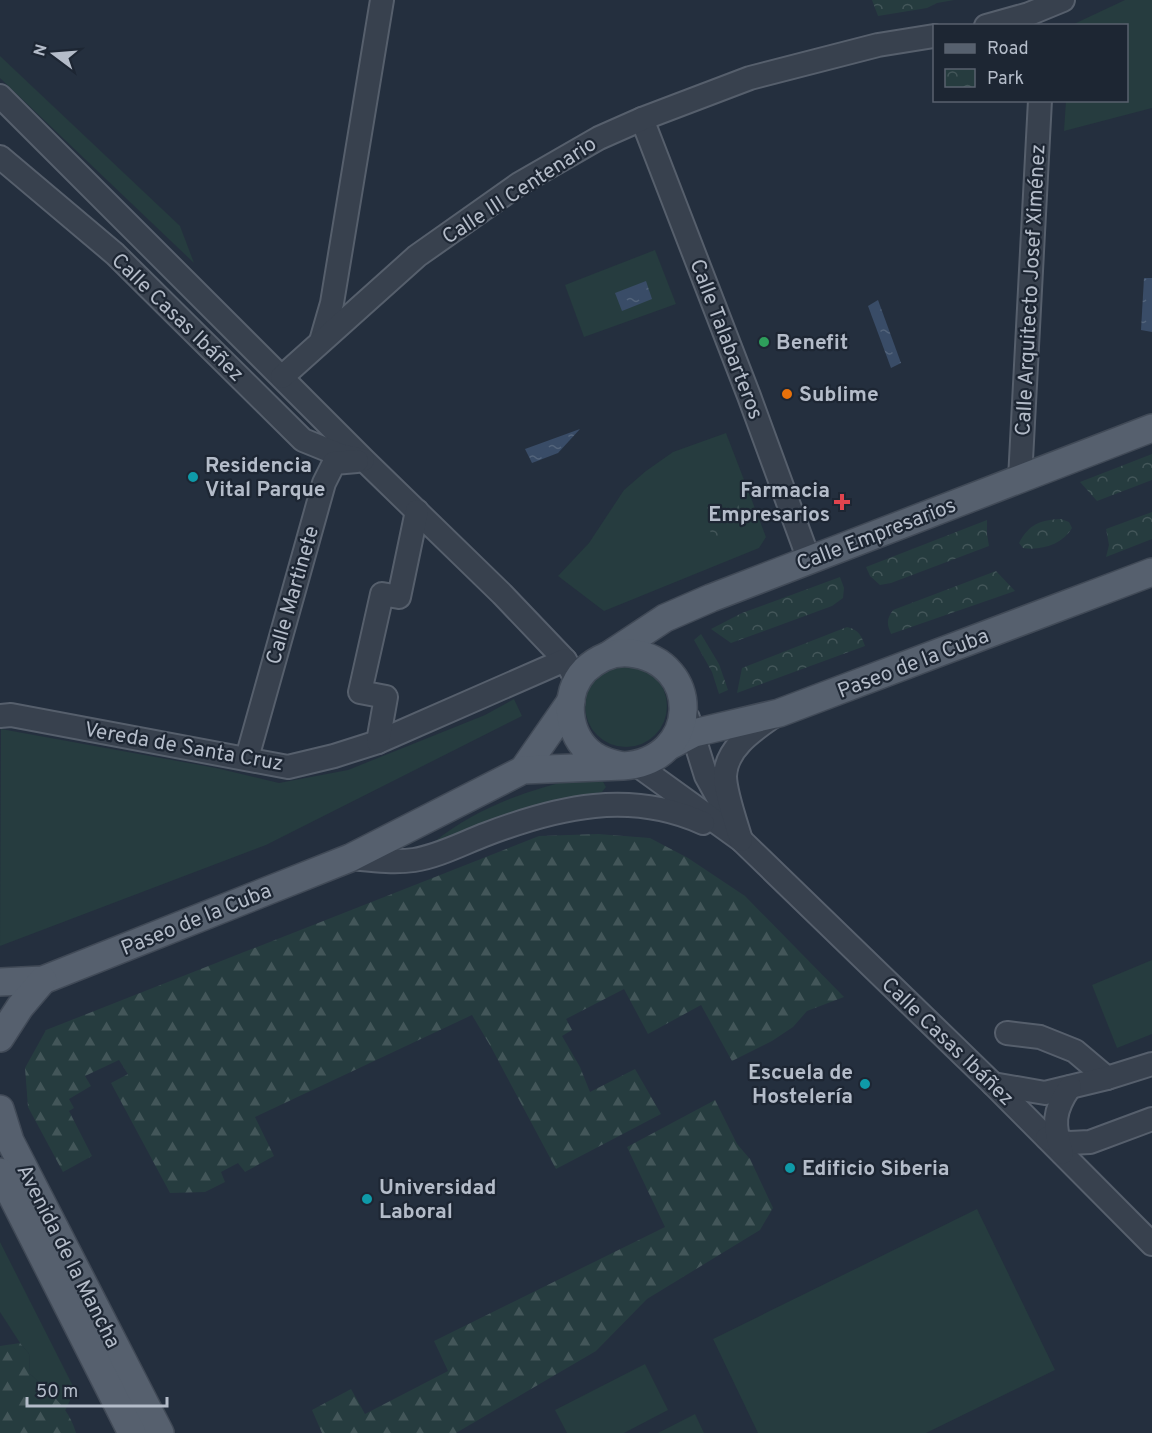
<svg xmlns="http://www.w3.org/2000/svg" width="1152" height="1433" font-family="Overpass,sans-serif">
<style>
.green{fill:#263c3f}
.forest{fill:url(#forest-firs)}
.park{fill:url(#park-crowns)}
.water{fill:url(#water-ripples)}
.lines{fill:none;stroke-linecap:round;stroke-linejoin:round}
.minor-casing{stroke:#565f6c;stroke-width:26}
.major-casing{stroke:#414a57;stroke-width:30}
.minor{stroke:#38414e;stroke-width:22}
.major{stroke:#56606e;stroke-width:27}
.leisure-dot{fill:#2e9e5b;stroke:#1d2633;stroke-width:2}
.food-dot{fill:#e8710a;stroke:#1d2633;stroke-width:2}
.culture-dot{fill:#0f9aa8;stroke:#1d2633;stroke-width:2}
.health-dot{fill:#e0444e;stroke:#1d2633;stroke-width:2}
.labels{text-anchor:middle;stroke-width:4.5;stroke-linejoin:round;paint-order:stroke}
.street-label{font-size:21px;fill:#b4bcc9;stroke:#1d2633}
.poi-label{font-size:21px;font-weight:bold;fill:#b4bcc9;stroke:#1d2633;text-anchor:start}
</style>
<defs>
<pattern id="forest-firs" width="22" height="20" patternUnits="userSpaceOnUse" patternTransform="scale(1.5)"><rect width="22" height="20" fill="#263c3f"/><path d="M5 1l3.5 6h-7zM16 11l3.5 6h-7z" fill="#435659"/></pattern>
<pattern id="park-crowns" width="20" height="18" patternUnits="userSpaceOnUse" patternTransform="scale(1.5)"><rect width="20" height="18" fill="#263c3f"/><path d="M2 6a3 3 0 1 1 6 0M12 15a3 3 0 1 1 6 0" fill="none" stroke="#435659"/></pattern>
<pattern id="water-ripples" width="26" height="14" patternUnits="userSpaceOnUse" patternTransform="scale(1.5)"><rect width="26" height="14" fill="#394c67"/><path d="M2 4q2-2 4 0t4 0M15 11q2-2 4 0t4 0" fill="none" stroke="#53647b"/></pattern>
</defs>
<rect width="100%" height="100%" fill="#242f3e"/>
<g class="green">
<polygon points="1125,0 1152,0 1152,108 1064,131 1066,101 1126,100 1126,26 1074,25 1076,23"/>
<polygon points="0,56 180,226 194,263 0,78"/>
<polygon points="655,250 676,304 584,337 565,285"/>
<polygon points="726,433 766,537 759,548 604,611 558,576 589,543 624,490 646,471 673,452"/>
<circle cx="626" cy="706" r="41"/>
<polygon points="514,699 522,716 266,845 0,946 1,729 216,768 279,783 348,770 485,715"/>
<path d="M580,778L602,780L606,787L602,792L578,797L435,845L434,842C476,808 529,789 580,778Z"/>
<polygon points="1152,960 1152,1034 1117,1048 1092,985"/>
<polygon points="977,1209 1055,1370 926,1433 758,1433 713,1339"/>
<polygon points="0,1242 75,1390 65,1411 56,1398 30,1374 29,1354 20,1343 0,1312"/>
<polygon points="645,1364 668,1410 624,1433 567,1433 555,1410"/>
<polygon points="695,1414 704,1433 658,1433"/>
</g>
<g class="forest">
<polygon points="598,834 650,838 688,858 745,896 844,997 807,1011 793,1027 772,1041 732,1061 701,1005 648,1034 624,989 566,1019 572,1030 562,1036 580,1067 590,1092 635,1069 661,1114 556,1169 491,1047 472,1015 255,1117 274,1156 245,1172 238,1163 221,1172 225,1182 205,1192 170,1193 111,1083 128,1074 119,1060 85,1076 91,1086 69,1099 74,1108 69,1111 92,1156 63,1172 28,1107 25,1068 46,1030 539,836"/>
<polygon points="715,1100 737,1144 750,1159 773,1208 760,1230 647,1299 596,1351 456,1433 322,1433 312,1410 351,1389 365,1414 448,1371 434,1341 665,1227 627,1147"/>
<path d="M20,1343L29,1354L30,1374C49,1392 69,1407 76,1433H0V1346Z"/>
</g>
<g class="park">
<polygon points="872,0 954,0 937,3 927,8 878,16"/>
<polygon points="1152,454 1152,480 1097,501 1080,482"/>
<polygon points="737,501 744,523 713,540 703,508"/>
<polygon points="1152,512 1152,539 1106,557 1109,545 1106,529"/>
<path d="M1061,519L1069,522L1072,528C1063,544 1041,551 1023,548L1019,543C1029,524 1040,520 1061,519Z"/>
<polygon points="987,520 987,534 989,546 891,583 880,585 870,576 866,567"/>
<path d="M996,571L1015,591L891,634C887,624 886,620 893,610Z"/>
<polygon points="840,577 844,588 843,598 832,606 731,643 711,629 742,613"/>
<path d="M847,627C859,630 861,635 865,646L737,693L742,668Z"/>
<polygon points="701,634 719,664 728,690 719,694 712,672 694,640"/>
</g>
<g class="water">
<polygon points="1144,278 1152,278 1152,332 1141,330"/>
<polygon points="646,281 652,299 622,311 615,293"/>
<polygon points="878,300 901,363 891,368 868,306"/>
<polygon points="580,429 558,453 532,463 525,449"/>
</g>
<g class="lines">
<defs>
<g id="minor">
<polyline points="986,26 1029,14 1063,0"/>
<polyline points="0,96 364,460 502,594 565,660 577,681"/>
<polyline points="642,119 749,396 809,560"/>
<polyline points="0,157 115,254 303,440 340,455 363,460"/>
<polyline points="321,341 332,303 382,0"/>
<polyline points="282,377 417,256 519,184 599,138 642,119 750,78 878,45 934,36"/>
<polyline points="1020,479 1040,100"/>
<polyline points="0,716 11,715 288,767 334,756 378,742 565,660"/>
<polyline points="688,718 706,776 726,812"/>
<polyline points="378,742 386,697 360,692 382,594 399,597 417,511"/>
<polyline points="247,758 324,483 334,463 357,461"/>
<polyline points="637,765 741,840 993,1084 1152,1244"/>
<path d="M741,840C736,823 725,792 725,776C726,748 754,730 774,716"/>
<path d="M350,858C371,860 393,863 414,860C439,856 463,843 487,834C558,807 630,790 703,823"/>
<polyline points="1007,1033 1040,1037 1075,1051 1107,1078"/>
<polyline points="993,1084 1045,1093 1107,1078 1152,1064"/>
<polyline points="1047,1138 1069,1143 1090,1142 1152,1119"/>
<path d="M1062,1153C1053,1125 1053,1111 1070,1087"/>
</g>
<g id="major">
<polyline points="609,655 665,618 711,598 1152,428"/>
<polyline points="671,745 694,733 779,713 1152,572"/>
<polyline points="523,770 571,701"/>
<path d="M0,982L43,980L350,858L523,770L623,766C701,761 703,661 630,653C613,651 597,659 585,670C562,694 567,736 593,755C602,761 612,764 623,766"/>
<polyline points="0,1038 20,1007 43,980"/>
<polyline points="0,1109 10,1141 160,1433"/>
<polyline points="0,1172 132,1433"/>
</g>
</defs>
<use href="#minor" class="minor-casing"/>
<use href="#major" class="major-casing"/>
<use href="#minor" class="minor"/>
<use href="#major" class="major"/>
</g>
<circle class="leisure-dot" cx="764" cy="342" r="6"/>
<circle class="food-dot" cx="787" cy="394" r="6"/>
<g class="culture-dot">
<circle cx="193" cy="477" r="6"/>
<circle cx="865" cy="1084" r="6"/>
<circle cx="790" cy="1168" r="6"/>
<circle cx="367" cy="1199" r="6"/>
</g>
<path class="health-dot" d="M839 493h6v6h6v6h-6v6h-6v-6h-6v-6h6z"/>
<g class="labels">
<g class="street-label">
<text transform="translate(519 190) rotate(-33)" y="7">Calle III Centenario</text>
<text transform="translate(1030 290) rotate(-87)" y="7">Calle Arquitecto Josef Ximénez</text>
<text transform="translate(178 317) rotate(44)" y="7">Calle Casas Ibáñez</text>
<text transform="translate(727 339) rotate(69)" y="7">Calle Talabarteros</text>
<text transform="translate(876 534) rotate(-21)" y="7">Calle Empresarios</text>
<text transform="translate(292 595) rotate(-74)" y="7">Calle Martinete</text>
<text transform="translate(913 663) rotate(-21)" y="7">Paseo de la Cuba</text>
<text transform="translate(184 746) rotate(10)" y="7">Vereda de Santa Cruz</text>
<text transform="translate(196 919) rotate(-22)" y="7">Paseo de la Cuba</text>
<text transform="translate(948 1041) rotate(44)" y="7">Calle Casas Ibáñez</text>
<text transform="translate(69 1256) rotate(63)" y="7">Avenida de la Mancha</text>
</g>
<g class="poi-label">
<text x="776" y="349">Benefit</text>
<text x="799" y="401">Sublime</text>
<text x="205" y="472">Residencia<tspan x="205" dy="24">Vital Parque</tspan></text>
<text x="830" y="497" text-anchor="end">Farmacia<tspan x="830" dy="24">Empresarios</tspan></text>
<text x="853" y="1079" text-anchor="end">Escuela de<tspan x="853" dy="24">Hostelería</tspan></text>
<text x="802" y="1175">Edificio Siberia</text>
<text x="379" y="1194">Universidad<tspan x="379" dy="24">Laboral</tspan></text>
</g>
</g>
<rect x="933" y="24" width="195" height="78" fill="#1d2633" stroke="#59626f" stroke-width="1.5"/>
<rect x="945" y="44" width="30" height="9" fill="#56606e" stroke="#59626f" stroke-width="1.5"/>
<text x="987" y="54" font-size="18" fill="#b4bcc9">Road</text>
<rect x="945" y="69" width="30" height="18" fill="url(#park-crowns)" stroke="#59626f" stroke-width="1.5"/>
<text x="987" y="84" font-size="18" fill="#b4bcc9">Park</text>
<g transform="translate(54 54) rotate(286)" stroke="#1d2633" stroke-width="4.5" paint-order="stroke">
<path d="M0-4.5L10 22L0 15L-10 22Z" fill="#b4bcc9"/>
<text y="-9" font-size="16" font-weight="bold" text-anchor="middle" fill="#b4bcc9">N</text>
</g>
<path d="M27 1397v9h140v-9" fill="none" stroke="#b4bcc9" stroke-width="3"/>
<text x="36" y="1397" font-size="18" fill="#b4bcc9" stroke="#1d2633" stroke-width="4.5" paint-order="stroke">50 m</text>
</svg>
